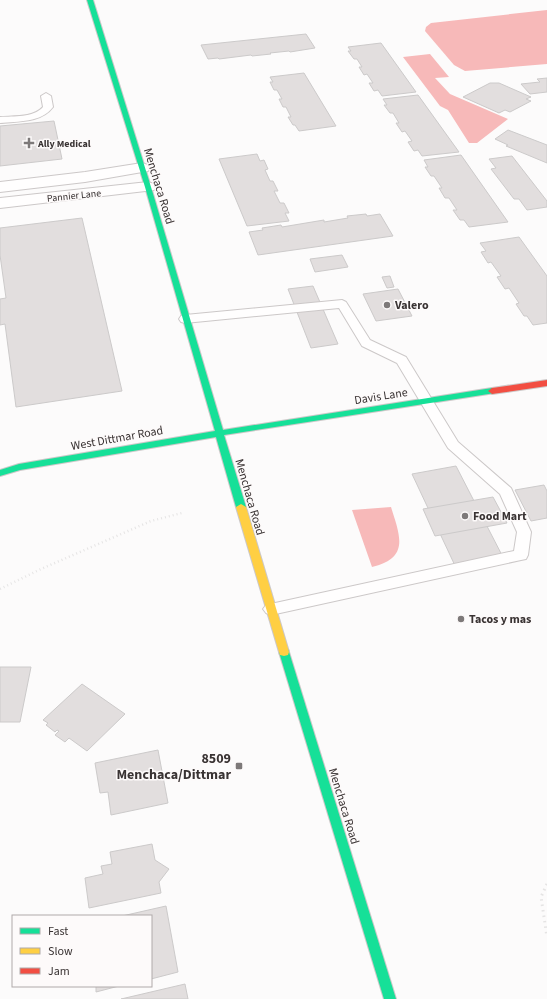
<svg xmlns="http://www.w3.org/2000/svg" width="547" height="999" font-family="'Source Sans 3',sans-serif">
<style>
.water{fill:#f7b9b9}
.building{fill:#e2dede;stroke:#cccaca}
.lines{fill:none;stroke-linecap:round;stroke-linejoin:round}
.lane-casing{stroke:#ccc8c8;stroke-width:2}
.street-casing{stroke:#ccc8c8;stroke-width:2}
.fast-casing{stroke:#ccc8c8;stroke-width:2}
.slow-casing{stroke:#ccc8c8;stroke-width:2}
.jam-casing{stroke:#ccc8c8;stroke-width:2}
.path-far1{stroke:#e5e4e4;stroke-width:2.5;stroke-dasharray:1 3;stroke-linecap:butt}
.path{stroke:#e5e4e4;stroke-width:3;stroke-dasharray:1.5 4;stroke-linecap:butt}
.lane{fill:#fffefe;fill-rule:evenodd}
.street{fill:#fffefe;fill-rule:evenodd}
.fast{fill:#16e098;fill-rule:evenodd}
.slow{fill:#ffcf43;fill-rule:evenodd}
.jam{fill:#f24e42;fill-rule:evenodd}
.poi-dot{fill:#7d7979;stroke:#fdfafa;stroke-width:1.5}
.labels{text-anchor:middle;stroke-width:3;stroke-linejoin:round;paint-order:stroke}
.far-poi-label{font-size:10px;font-weight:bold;fill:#393333;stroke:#fdfafa;text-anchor:start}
.far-street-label{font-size:10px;fill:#393333;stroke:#fdfafa}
.street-label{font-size:12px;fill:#393333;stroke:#fdfafa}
.poi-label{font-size:12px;font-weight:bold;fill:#393333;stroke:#fdfafa;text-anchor:start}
.near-poi-label{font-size:14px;font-weight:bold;fill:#393333;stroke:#fdfafa;text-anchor:end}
</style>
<rect width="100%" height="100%" fill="#fcfbfb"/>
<g class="water">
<polygon points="547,10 547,64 465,71 454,65 425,31 426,27 431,23"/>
<polygon points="430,54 449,77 435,78 450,94 508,119 477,143 469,143 448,110 440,106 403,57"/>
<path d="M391,507C400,536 410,558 372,567L352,510Z"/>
</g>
<g class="building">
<polygon points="306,34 315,48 290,52 289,51 270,53 271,54 252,56 251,55 219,59 218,58 208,59 201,45"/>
<polygon points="381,43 416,92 382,96 378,90 374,91 369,83 373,83 367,74 364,75 359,67 362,67 357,59 354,59 348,51 351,51 348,47"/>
<polygon points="304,73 336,126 299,131 295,125 293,125 288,117 291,117 286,107 283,107 279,99 282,99 277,90 274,90 270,82 273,82 270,77"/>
<polygon points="547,78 547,92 530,94 521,84 540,82 537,79"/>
<polygon points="490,83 499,83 531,97 526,99 531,101 510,112 505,110 499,113 463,97"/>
<polygon points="418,95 459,152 422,156 418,150 414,151 408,142 412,141 405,131 402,132 396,123 399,123 393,113 390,113 384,105 387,105 383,99"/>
<polygon points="54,121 62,159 0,166 0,126"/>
<polygon points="508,130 547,145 547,163 506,146 508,145 495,139"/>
<polygon points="257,154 260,161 264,160 268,169 265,170 270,181 273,181 278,191 274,191 280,203 284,203 289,213 285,213 289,221 247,226 219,159"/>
<polygon points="461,155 508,222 469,227 464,220 460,220 453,210 457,210 449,198 445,198 439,188 442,188 434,176 431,176 425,167 428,167 424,160"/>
<polygon points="512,156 547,201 547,207 527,210 519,199 514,199 491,169 496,168 489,159"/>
<polygon points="366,214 367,216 380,214 393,236 258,255 249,232 263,230 262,228 281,225 282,227 324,220 324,222 348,218 347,216"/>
<polygon points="82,218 122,391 16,407 5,324 0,325 0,299 6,298 0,255 0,228"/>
<polygon points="519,237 547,276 547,323 533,325 527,316 524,316 516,304 519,303 509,288 505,289 497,277 501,276 491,262 488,263 481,252 486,251 480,243"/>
<polygon points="342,255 348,267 315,272 310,259"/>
<polygon points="390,276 394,287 387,288 382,277"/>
<polygon points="313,286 338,344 311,348 288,289"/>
<polygon points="398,289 412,316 376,321 363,294"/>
<polygon points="456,466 506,563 458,572 412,474"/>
<polygon points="544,485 547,491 547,518 531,521 515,490"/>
<polygon points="493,497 507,523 435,536 423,509"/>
<polygon points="0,667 31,667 20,722 0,722"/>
<polygon points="82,684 125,714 87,751 69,738 65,742 55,735 59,731 57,730 55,732 46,725 48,723 43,720"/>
<polygon points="158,750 168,803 111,815 108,792 100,793 95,763"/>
<polygon points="152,844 155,860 169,869 159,882 161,893 89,908 85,878 103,874 101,866 112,864 110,852"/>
<polygon points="166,906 178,972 151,979 151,916 122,916"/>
<polygon points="185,984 188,999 121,999"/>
<polygon points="96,986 119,986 96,992"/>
</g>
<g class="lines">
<defs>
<g id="lane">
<path d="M46,93L51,96L53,107C41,123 18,121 0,123V117C14,116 33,118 43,107L41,96Z"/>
<polygon points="342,300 346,302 370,340 406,357 458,442 511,488 531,532 528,555 526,559 521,560 271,615 266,613 263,609 266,605 514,551 517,532 500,494 448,448 397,363 362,346 339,308 185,323 181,322 179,319 181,316 185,315"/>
</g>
<g id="street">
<polygon points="142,163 148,165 150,168 148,171 85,182 0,192 0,182 85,172"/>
<polygon points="148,182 154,184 156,187 154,190 0,208 0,198"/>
</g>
<g id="fast">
<polygon points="87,0 93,0 151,187 223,430 492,388 495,389 496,391 495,393 224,435 246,507 241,510 236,507 216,437 20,470 0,476 0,470 19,464 215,431 145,187"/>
<polygon points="284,648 288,649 289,652 396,999 384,999 279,652 280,649"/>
</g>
<polygon id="slow" points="241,504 246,507 289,652 288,655 284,656 280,655 279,652 236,507"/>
<polygon id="jam" points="547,380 547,386 492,394 488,391 492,388"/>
</defs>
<use href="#lane" class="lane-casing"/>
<use href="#street" class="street-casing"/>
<use href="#fast" class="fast-casing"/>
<use href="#slow" class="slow-casing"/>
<use href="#jam" class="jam-casing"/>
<polyline class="path-far1" points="0,589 41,569 151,521 182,513"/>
<polyline class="path" points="547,884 541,897 547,937"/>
<use href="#lane" class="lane"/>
<use href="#street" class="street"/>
<use href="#fast" class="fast"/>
<use href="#slow" class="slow"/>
<use href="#jam" class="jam"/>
</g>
<g class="poi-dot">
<path d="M27 137h4v4h4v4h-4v4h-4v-4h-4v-4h4z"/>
<circle cx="387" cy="305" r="4"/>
<circle cx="465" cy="516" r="4"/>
<circle cx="461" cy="619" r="4"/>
<rect x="235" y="762" width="8" height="8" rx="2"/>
</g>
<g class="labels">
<g class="far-poi-label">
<text x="38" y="147">Ally Medical</text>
</g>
<g class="far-street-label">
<text transform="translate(74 195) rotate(-6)" y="4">Pannier Lane</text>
</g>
<g class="street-label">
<text transform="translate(159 186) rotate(73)" y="4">Menchaca Road</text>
<text transform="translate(381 396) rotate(-9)" y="4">Davis Lane</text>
<text transform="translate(117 438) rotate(-10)" y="4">West Dittmar Road</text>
<text transform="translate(250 497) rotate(74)" y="4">Menchaca Road</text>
<text transform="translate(344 806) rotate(73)" y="4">Menchaca Road</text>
</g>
<g class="poi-label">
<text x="395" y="309">Valero</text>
<text x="473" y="520">Food Mart</text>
<text x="469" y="623">Tacos y mas</text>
</g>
<g class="near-poi-label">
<text x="231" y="763">8509<tspan x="231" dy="16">Menchaca/Dittmar</tspan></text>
</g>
</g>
<rect x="12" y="915" width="140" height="72" fill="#fdfafa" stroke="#afaaaa"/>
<rect x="20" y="928" width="20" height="6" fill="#16e098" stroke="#afaaaa"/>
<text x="48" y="935" font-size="12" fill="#393333">Fast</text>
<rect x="20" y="948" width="20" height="6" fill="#ffcf43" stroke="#afaaaa"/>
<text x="48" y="955" font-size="12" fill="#393333">Slow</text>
<rect x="20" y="968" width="20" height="6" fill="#f24e42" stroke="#afaaaa"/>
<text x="48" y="975" font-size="12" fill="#393333">Jam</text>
</svg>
